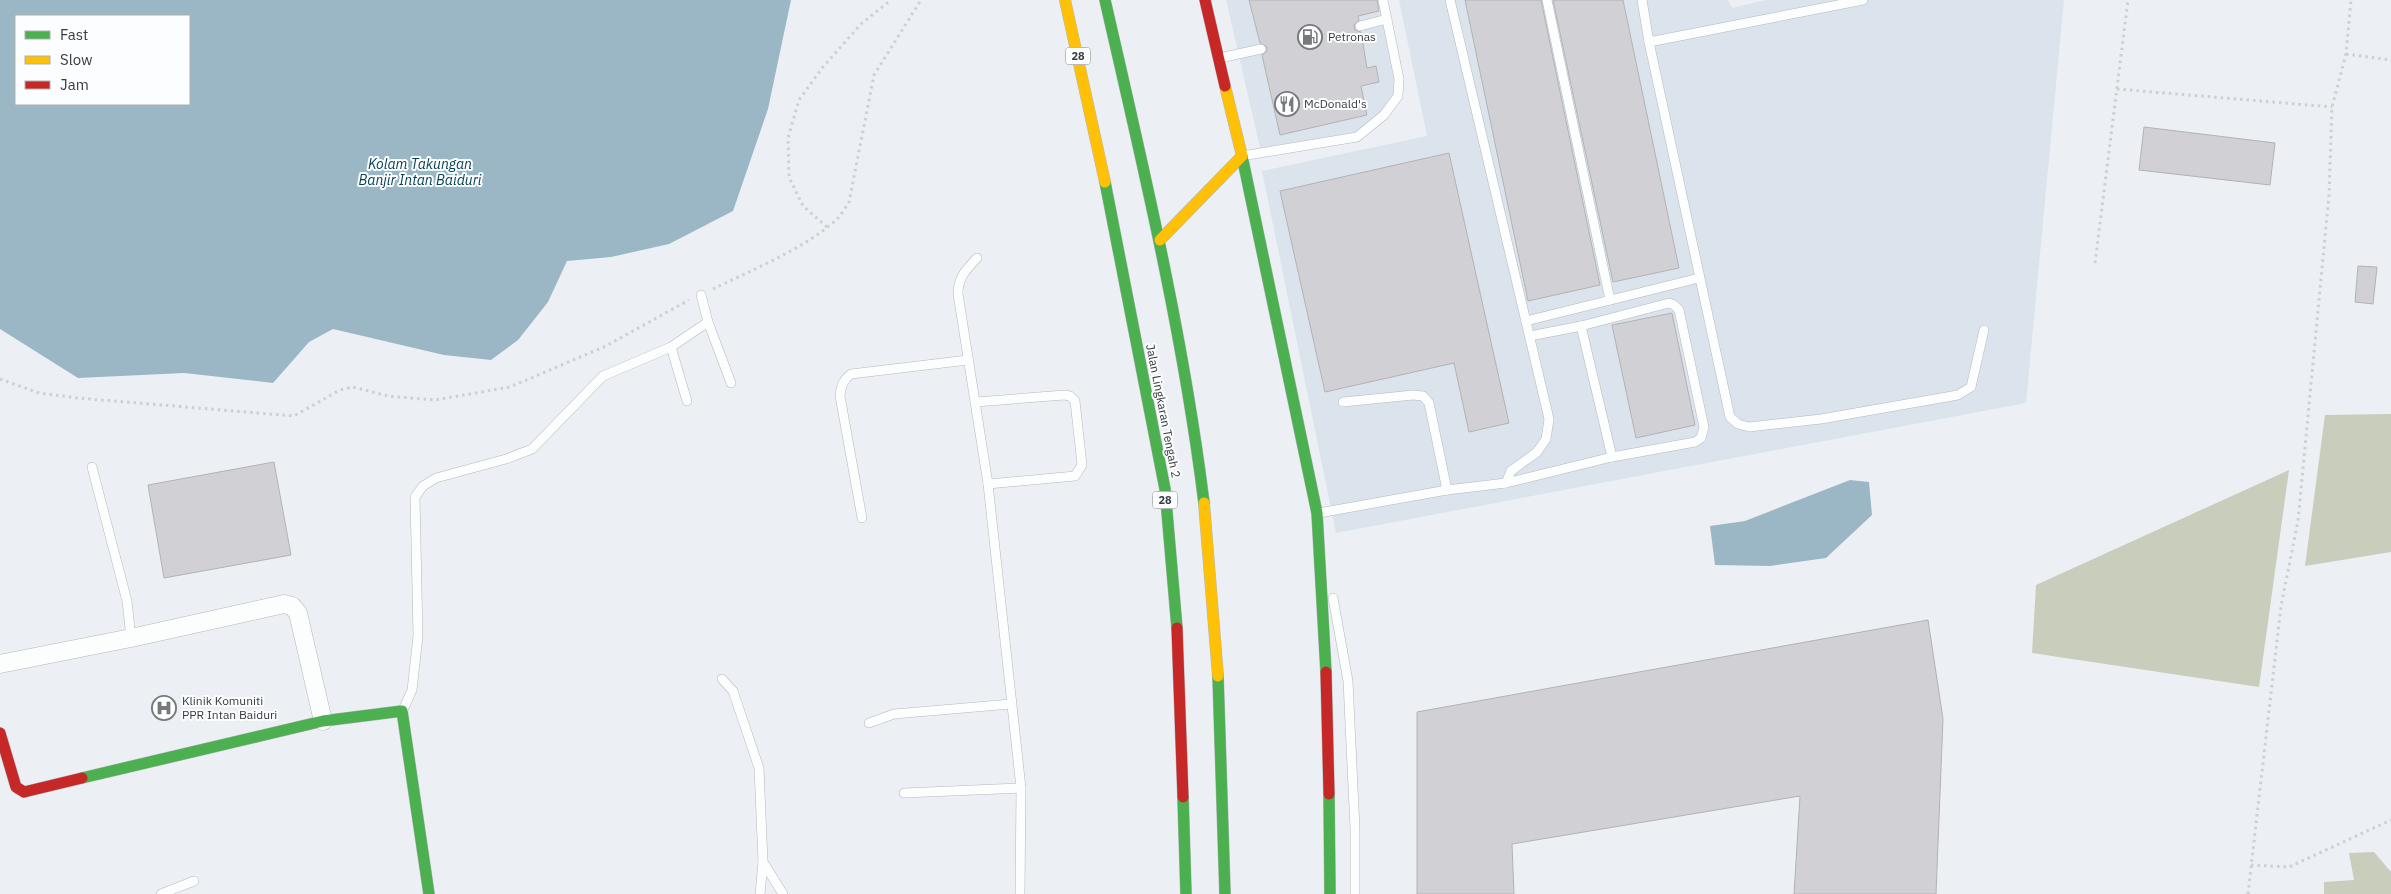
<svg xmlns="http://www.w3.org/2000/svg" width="2391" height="894" font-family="'IBM Plex Sans',sans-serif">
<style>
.built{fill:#dbe4ed}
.forest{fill:#c9cdbb}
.water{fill:#9bb7c5;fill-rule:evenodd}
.building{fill:#d1d1d5;stroke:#b2b2b5}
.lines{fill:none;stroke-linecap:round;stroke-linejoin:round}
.lane-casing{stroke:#b5b8bb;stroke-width:10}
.street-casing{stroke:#b5b8bb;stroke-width:19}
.fast-casing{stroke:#b5b8bb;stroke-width:12}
.slow-casing{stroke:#b5b8bb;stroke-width:12}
.jam-casing{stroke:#b5b8bb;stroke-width:12}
.path{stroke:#cdcfd1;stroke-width:3;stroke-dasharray:2.5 4;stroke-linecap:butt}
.lane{stroke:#fcfdfd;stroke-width:9}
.street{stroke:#fcfdfd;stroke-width:18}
.fast{stroke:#4caf50;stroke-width:11}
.slow{stroke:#ffc107;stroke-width:11}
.jam{stroke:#c62828;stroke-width:11}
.labels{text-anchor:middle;stroke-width:4;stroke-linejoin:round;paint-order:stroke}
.shield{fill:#fbfdfe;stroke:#727477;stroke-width:1}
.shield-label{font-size:11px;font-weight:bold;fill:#383a3d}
.poi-label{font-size:12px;fill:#383a3d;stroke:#fbfdfe;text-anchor:start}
.street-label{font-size:12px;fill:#383a3d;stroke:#fbfdfe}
.water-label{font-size:14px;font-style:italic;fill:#074054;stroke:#fbfdfe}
</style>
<rect width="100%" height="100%" fill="#ecf0f4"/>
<g class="built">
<polygon points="1226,0 1378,0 1394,78 1393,94 1381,111 1356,132 1260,148"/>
<polygon points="1399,0 1728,0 1732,8 1766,0 2064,0 2026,403 1336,533 1262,171 1427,136"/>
</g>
<g class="forest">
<polygon points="2391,414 2391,552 2305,566 2325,415"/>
<polygon points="2289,470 2259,687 2032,653 2036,585"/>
<polygon points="2374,852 2391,872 2391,894 2324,894 2324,882 2354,880 2349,853"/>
</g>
<g class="water">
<path d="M0,0H791L768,109L733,211L669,244L611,257L567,261L548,302L518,340L491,360L444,355L333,329L309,342L273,383L184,373L78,378L0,329ZM189,16V104H16V16Z"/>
<polygon points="1850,480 1869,482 1872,515 1826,558 1770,566 1715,565 1710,526 1745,521"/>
</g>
<g class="building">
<polygon points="1249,0 1377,0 1379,11 1358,16 1359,20 1354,25 1355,30 1361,32 1367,68 1376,66 1379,82 1361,86 1367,115 1280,135 1262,55 1267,51 1267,47 1260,43"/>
<polygon points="1465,0 1541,0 1600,285 1528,301"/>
<polygon points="1553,0 1623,0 1679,268 1613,282"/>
<polygon points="2144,127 2275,143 2270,185 2139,170"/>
<polygon points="1449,153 1509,423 1469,432 1454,363 1325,392 1280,191"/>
<polygon points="2358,266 2377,267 2373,304 2355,302"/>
<polygon points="1672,313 1695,425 1636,438 1612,325"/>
<polygon points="274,462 291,555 164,578 148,485"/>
<polygon points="1928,620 1943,719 1936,894 1794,894 1800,796 1512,844 1514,894 1417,894 1417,712"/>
</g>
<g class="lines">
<defs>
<g id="lane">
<polyline points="1450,0 1549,419 1546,439 1537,452 1511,471 1506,483"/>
<polyline points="1547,0 1610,300"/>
<polyline points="1642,0 1649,42 1863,0"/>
<polyline points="1360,26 1387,19"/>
<polyline points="1649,42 1730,417 1738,424 1749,427 1821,419 1958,395 1971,387 1984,330"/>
<polyline points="1220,58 1261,49"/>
<polyline points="1242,156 1357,137 1384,115 1398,96 1399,79 1383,0"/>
<path d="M977,258C966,270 958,277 958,294L988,484L1021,788L1020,894"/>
<polyline points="1526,321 1699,278"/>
<polyline points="708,322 731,383"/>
<polyline points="1581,326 1612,457"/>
<polyline points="671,347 687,401"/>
<polyline points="976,402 1064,395 1070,396 1075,401 1082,465 1075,476 988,484"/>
<polyline points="1343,402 1413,395 1423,396 1429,403 1447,490"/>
<polyline points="92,467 127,601 131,638"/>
<polyline points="1319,513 1447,490 1506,483 1612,457 1695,442 1701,438 1704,427 1679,310 1674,305 1669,303 1581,326 1530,336"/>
<path d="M862,518L840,396C841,386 843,380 851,374L968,360"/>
<polyline points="1333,598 1348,681 1355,829 1355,894"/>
<polyline points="722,679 733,691 759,768 763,862 783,894"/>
<polyline points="403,710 412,690 418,636 415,497 423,486 436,478 506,459 532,449 603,376 671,347 708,322 701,295"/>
<polyline points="869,723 894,714 1011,704"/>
<polyline points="904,793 1021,788"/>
<polyline points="161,894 194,881"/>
<polyline points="760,894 763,862"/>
</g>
<polyline id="street" points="0,664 131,638 284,604 292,606 298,613 323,721"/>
<g id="fast">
<path d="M1105,0C1143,166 1183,333 1204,503"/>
<polyline points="1242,156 1317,513 1326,672"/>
<polyline points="1105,182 1165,489 1177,628"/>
<polyline points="1218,676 1225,894"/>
<polyline points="82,778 323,721 402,711 429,894"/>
<polyline points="1329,794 1330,894"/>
<polyline points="1183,797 1186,894"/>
</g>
<g id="slow">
<polyline points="1065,0 1105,182"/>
<polyline points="1160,240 1242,156 1225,86"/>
<polyline points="1204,503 1218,676"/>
</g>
<g id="jam">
<polyline points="1205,0 1225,86"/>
<polyline points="1177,628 1183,797"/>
<polyline points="1326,672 1329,794"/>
<polyline points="0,733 16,787 24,792 82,778"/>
</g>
</defs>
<use href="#lane" class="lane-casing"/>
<use href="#street" class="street-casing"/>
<use href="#fast" class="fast-casing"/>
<use href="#slow" class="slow-casing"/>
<use href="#jam" class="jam-casing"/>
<g class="path">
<polyline points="2346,54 2391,60"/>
<polyline points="2117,89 2332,107"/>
<polyline points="827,227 803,206 789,177 788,138 799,100 823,67 861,24 891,0"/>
<polyline points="2095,263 2128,0"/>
<path d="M713,289C750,271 805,248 835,221C841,216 845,208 849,202L874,75L921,0"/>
<polyline points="0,379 39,393 78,398 294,416 340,390 353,387 388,396 435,400 510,387 606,346 689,300"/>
<polyline points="2251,865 2289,867 2391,820"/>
<polyline points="2248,894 2281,606 2298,521 2329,195 2332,107 2346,54 2351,0"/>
</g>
<use href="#lane" class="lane"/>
<use href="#street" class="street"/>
<use href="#fast" class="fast"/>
<use href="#slow" class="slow"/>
<use href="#jam" class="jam"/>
</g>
<defs>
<symbol id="fuel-ring" viewBox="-11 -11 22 22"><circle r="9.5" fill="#fbfdfe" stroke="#777a7d" stroke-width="1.5"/><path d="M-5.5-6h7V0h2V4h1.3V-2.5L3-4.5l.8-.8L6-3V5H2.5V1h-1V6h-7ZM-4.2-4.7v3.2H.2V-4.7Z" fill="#777a7d"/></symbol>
<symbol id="restaurant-ring" viewBox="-11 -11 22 22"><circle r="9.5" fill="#fbfdfe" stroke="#777a7d" stroke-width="1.5"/><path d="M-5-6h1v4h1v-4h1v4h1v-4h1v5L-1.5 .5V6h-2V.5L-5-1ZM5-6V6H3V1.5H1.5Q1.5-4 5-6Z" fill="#777a7d"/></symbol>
<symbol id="hospital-ring" viewBox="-11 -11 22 22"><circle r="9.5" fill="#fbfdfe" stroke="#777a7d" stroke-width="1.5"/><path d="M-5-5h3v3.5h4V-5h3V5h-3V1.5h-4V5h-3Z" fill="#777a7d"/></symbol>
</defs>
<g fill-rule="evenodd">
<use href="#fuel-ring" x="1296" y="23" width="28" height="28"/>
<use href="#restaurant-ring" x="1273" y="90" width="28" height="28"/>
<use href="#hospital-ring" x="150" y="694" width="28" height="28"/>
</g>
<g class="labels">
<g class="shield">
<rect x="1065.5" y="47.5" width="25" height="17" rx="4"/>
<rect x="1152.5" y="491.5" width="25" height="17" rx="4"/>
</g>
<g class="shield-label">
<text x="1078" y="60">28</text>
<text x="1165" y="504">28</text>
</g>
<g class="poi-label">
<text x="1328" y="41">Petronas</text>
<text x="1304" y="108">McDonald's</text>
<text x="182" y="705">Klinik Komuniti<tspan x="182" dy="14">PPR Intan Baiduri</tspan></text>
</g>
<g class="street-label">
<text transform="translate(1163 411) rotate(79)" y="4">Jalan Lingkaran Tengah 2</text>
</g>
<g class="water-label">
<text x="420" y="169">Kolam Takungan<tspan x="420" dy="16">Banjir Intan Baiduri</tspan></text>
</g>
</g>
<rect x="15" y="15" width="175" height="90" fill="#fbfdfe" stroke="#adafb1"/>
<rect x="25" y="31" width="25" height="8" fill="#4caf50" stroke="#adafb1"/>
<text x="60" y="40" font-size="15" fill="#383a3d">Fast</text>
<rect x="25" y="56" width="25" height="8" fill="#ffc107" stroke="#adafb1"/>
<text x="60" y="65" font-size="15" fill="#383a3d">Slow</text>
<rect x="25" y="81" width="25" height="8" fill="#c62828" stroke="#adafb1"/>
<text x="60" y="90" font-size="15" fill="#383a3d">Jam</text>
</svg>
